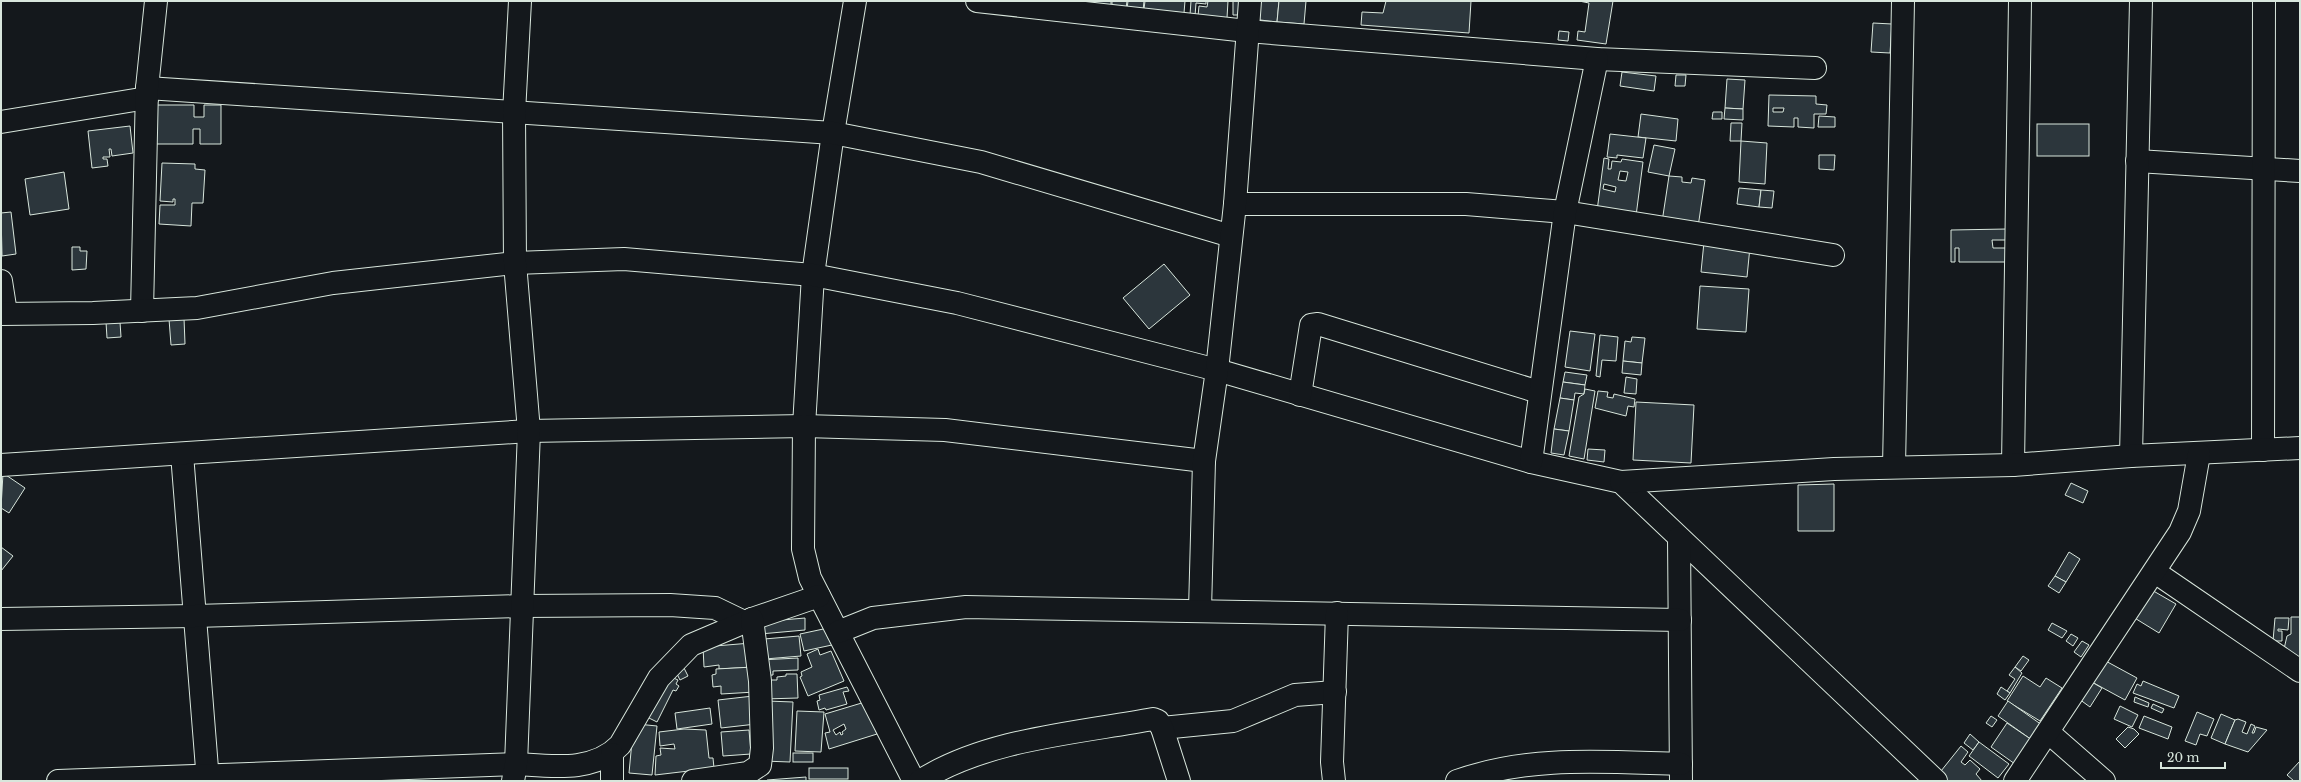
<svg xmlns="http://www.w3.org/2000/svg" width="2301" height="782" font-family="'Libre Baskerville',serif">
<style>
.building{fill:#2c363c;stroke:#d8e6dc;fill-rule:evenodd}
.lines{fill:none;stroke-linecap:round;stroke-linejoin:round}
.minor-casing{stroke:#d8e6dc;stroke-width:24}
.minor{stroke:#14181c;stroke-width:22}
</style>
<rect width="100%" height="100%" fill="#14181c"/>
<g class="building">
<polygon points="1089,1 1111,1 1111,7 1089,4"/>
<polygon points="1112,1 1127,1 1126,9 1112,8"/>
<polygon points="1128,1 1144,1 1143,11 1127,9"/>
<polygon points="1145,1 1185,1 1184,13 1144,9"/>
<polygon points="1191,1 1206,1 1206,4 1196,3 1195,16 1190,15"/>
<polygon points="1208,1 1228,1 1227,18 1198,16 1199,6 1207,7"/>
<polygon points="1233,1 1242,1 1241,15 1233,15"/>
<polygon points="1254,1 1279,1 1277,22 1252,19"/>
<polygon points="1279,1 1306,1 1304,24 1277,22"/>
<polygon points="1386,1 1471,1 1469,33 1361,25 1362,12 1383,13"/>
<polygon points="1613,1 1606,44 1577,40 1578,31 1585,32 1589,3 1579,1"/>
<polygon points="1873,23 1892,24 1890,53 1871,52"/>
<polygon points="1559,31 1569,32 1568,41 1558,40"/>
<polygon points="1622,72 1656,76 1654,91 1620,86"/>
<polygon points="1676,75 1686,75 1685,86 1675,86"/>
<polygon points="1727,79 1745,80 1743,109 1725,108"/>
<path d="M1769,95L1816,96V104L1827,105L1826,114H1814V128L1798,127V118H1794V127L1768,126ZM1773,108H1784L1783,112H1773Z"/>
<polygon points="150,105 194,105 194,117 204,117 204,105 221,105 221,144 200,144 200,129 193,129 193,144 150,144"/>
<polygon points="1725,108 1743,109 1743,120 1724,119"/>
<polygon points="1713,112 1722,112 1722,119 1712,119"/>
<polygon points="1641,114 1678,119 1676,141 1638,137"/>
<polygon points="1819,116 1835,117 1835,127 1818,127"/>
<polygon points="1731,123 1742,123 1741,141 1730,141"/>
<rect x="2037" y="124" width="52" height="32"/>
<polygon points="130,126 133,153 112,156 111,149 109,149 110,157 103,157 103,159 107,159 108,166 92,168 88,131"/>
<polygon points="1610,134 1646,138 1643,158 1617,155 1617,158 1607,157"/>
<polygon points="1741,141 1767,143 1765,184 1739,182"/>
<polygon points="1654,145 1675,149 1669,176 1648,172"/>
<polygon points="1819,155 1835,155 1834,170 1819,169"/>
<path d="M1604,158L1609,159L1608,169H1611L1612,161L1621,162L1622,159L1643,162L1636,216L1597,211ZM1620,171L1628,172L1626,181L1618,180ZM1604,184L1616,187L1615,192L1603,189Z"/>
<polygon points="162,163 195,164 195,169 205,170 203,203 192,203 191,226 159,224 160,205 175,205 175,199 173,199 173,202 160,201"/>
<polygon points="64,172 69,209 30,215 25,179"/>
<polygon points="1669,176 1682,177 1682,182 1691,183 1692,178 1705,180 1698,227 1662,222"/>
<polygon points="1739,188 1761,190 1759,207 1737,204"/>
<polygon points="1761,190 1774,191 1772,208 1759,207"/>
<polygon points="11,212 16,254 2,256 1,213"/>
<polygon points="2007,229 2007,240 1992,240 1993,248 2007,248 2007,262 1959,262 1959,248 1955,248 1955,262 1951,262 1951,230"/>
<polygon points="1704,242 1750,247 1747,277 1701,272"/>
<polygon points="72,247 80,247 80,251 87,251 86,269 72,270"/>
<polygon points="1164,264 1190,295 1149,329 1123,298"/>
<polygon points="1700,286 1749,289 1746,332 1697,329"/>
<polygon points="184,318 185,344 171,345 169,319"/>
<polygon points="106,322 120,322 121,337 107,338"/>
<polygon points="1570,331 1595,334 1590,371 1565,367"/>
<polygon points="1600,335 1618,337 1616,361 1602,360 1600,377 1596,376"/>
<polygon points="1632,337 1645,338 1642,363 1623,361 1625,341 1631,342"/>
<polygon points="1623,361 1642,363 1641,375 1622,373"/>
<polygon points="1565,372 1587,375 1585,385 1563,382"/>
<polygon points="1626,377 1637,379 1636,394 1624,393"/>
<polygon points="1563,382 1585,385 1584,394 1575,393 1574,400 1560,398"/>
<polygon points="1585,389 1595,391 1584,459 1569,456 1579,397 1584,394"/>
<polygon points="1598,391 1608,392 1607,397 1613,398 1614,394 1635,399 1634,407 1628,406 1626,416 1595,408"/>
<polygon points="1560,398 1574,400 1569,431 1554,429"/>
<polygon points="1636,402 1694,405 1691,463 1633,460"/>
<polygon points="1554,429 1569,431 1564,455 1551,453"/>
<polygon points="1588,449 1605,450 1604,462 1587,460"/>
<polygon points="3,473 25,488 9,513 1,508"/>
<polygon points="2071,483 2088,491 2083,503 2065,495"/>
<polygon points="1834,484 1834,531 1798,531 1798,485"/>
<polygon points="1,547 13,556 1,571"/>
<polygon points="2069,552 2080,559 2066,582 2055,576"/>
<polygon points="2055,576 2066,582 2059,593 2048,586"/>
<polygon points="2150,589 2176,604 2159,633 2133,617"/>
<polygon points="2291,617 2300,617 2300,660 2284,649 2287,636 2291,634"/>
<polygon points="805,618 805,630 760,634 759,622"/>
<polygon points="2275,618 2289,618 2288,630 2278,629 2278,631 2282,631 2282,641 2273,641"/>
<polygon points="2052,623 2067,631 2062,638 2048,630"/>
<polygon points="828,628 832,645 804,651 800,634"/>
<polygon points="2071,634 2078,638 2073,646 2066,641"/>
<polygon points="799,636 801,656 765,659 764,639"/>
<polygon points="2082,641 2089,645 2081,657 2074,652"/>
<polygon points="751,643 753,667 719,669 719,665 704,667 703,647"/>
<polygon points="818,649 820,655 831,651 844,681 808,696 800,677 802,676 801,672 812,667 807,654"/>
<polygon points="2023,656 2029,660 2021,671 2015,667"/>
<polygon points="798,658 798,670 773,671 773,675 760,676 760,660"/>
<polygon points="2102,659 2137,678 2125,700 2090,681"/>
<polygon points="683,666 688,676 680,680 675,670"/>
<polygon points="753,667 755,692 721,694 721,686 713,687 712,675 716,674 716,669"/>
<polygon points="2015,667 2022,673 2010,693 2007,691 2015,679 2009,675"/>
<polygon points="786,674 797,674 798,698 764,699 763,680 777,680 777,677 786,676"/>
<polygon points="667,675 678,680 676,684 679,686 676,691 673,690 657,722 643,715"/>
<polygon points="2023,676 2040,687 2046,678 2062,688 2040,721 2007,701"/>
<polygon points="2090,681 2102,688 2090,707 2079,699"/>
<polygon points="2143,681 2179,696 2174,708 2133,693 2137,684 2141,686"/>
<polygon points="847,687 849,691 843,692 847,704 826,710 825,708 819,710 817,701 820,700 819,695"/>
<polygon points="2001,687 2010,693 2005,700 1997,694"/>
<polygon points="753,696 756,724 721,728 718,700"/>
<polygon points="2135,697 2149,703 2148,707 2134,702"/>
<polygon points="767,701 793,702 790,762 763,761"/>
<polygon points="2008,701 2042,725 2032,740 1998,716"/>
<path d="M865,702L877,734L829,749L825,733L830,732L825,714ZM844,724L846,729L842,732L843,734L841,735L840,732L836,735L833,730Z"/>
<polygon points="2153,704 2164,709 2162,713 2151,708"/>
<polygon points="2120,706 2138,715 2132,727 2114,719"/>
<polygon points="710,708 712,724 677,729 675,713"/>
<polygon points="797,711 824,712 821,752 795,751"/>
<polygon points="2197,712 2214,719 2207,736 2200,734 2196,745 2185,741"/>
<polygon points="2221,714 2235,720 2225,744 2211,738"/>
<polygon points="1991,716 1997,720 1992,727 1986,723"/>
<polygon points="2144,716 2172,727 2168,739 2139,728"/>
<polygon points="2238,719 2246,722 2242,732 2247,734 2251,724 2255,726 2252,733 2254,733 2256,727 2267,730 2248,752 2225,744 2235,720"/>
<polygon points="2007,723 2032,740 2015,764 1991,747"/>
<polygon points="637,724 657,726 652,775 629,773 632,741 635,742"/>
<polygon points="2128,727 2134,729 2139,734 2125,748 2116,739"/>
<polygon points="684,729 706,730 709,758 713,758 714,768 655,775 656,756 661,755 660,748 675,749 674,744 660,746 659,732"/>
<polygon points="749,730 751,754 723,756 721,732"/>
<polygon points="1970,734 1979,742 1973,750 1964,743"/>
<polygon points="1979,742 2009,764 1998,778 1969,756"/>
<polygon points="1961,746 1968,752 1961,762 1965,765 1970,760 1980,769 1976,774 1982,781 1944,781 1937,776"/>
<rect x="793" y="753" width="20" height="9"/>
<polygon points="2300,761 2300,781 2294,781 2287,775"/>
<rect x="809" y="768" width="39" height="11"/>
<polygon points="806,777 806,781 767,781 767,780"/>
</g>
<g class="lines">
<defs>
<g id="minor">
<polyline points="855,1 833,133 813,275 804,426 803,549 810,578 914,781"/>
<polyline points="977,1 1247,31 1597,59 1815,68"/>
<polyline points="147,88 833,133 981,162 1231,236"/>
<polyline points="1,122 147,98"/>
<polyline points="2137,161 2300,171"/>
<polyline points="1235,204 1466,204 1565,212 1833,255"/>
<polyline points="1,281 6,313"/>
<polyline points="142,311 147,88 156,1"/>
<polyline points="1,314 93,313 197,308 333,283 515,263 624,259 813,275 957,303 1217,370 1531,462 1621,482 1936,781"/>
<polyline points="1300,395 1311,325 1318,324 1539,392"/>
<polyline points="2263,450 2264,1"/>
<polyline points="182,454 208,781"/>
<polyline points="2131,456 2141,1"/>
<polyline points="1531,462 1565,212 1597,59"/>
<polyline points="1,465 529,431 804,426 945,430 1204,461"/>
<polyline points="2013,465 2020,1"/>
<polyline points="1894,467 1903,1"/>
<polyline points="1621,482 1834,469 2013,465 2131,456 2300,448"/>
<polyline points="1679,538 1681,781"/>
<polyline points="2155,572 2300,671"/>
<polyline points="1200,610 1204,461 1217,370 1235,204 1250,1"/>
<polyline points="1,619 195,616 522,606 670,605 715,608 744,622"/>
<polyline points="838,632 873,618 966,607 1680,620"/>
<polyline points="1162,728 1233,721 1295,695 1335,692"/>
<polyline points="2048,732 2104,781"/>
<path d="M58,781L516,764C551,766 593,773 620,745L659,678L691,645L752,619L819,596"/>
<polyline points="513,781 516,764 529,431 515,263 514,113 520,1"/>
<polyline points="612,781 612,754"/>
<polyline points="693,781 748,773 760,765 762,748 760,681 752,619"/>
<path d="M920,781C986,739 1077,733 1153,719L1158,721L1162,728L1179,781"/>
<polyline points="1334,781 1332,762 1337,613"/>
<path d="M1457,781C1531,755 1604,762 1681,764"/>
<polyline points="2015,781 2180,532 2189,511 2199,454"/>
</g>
</defs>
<use href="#minor" class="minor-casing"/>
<use href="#minor" class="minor"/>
</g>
<rect width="2301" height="782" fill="none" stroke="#d8e6dc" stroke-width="4"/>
<path d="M2161 762v6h64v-6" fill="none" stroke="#d8e6dc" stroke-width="2"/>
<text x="2167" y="762" font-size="12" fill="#d8e6dc" stroke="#14181c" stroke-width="3" paint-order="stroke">20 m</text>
</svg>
